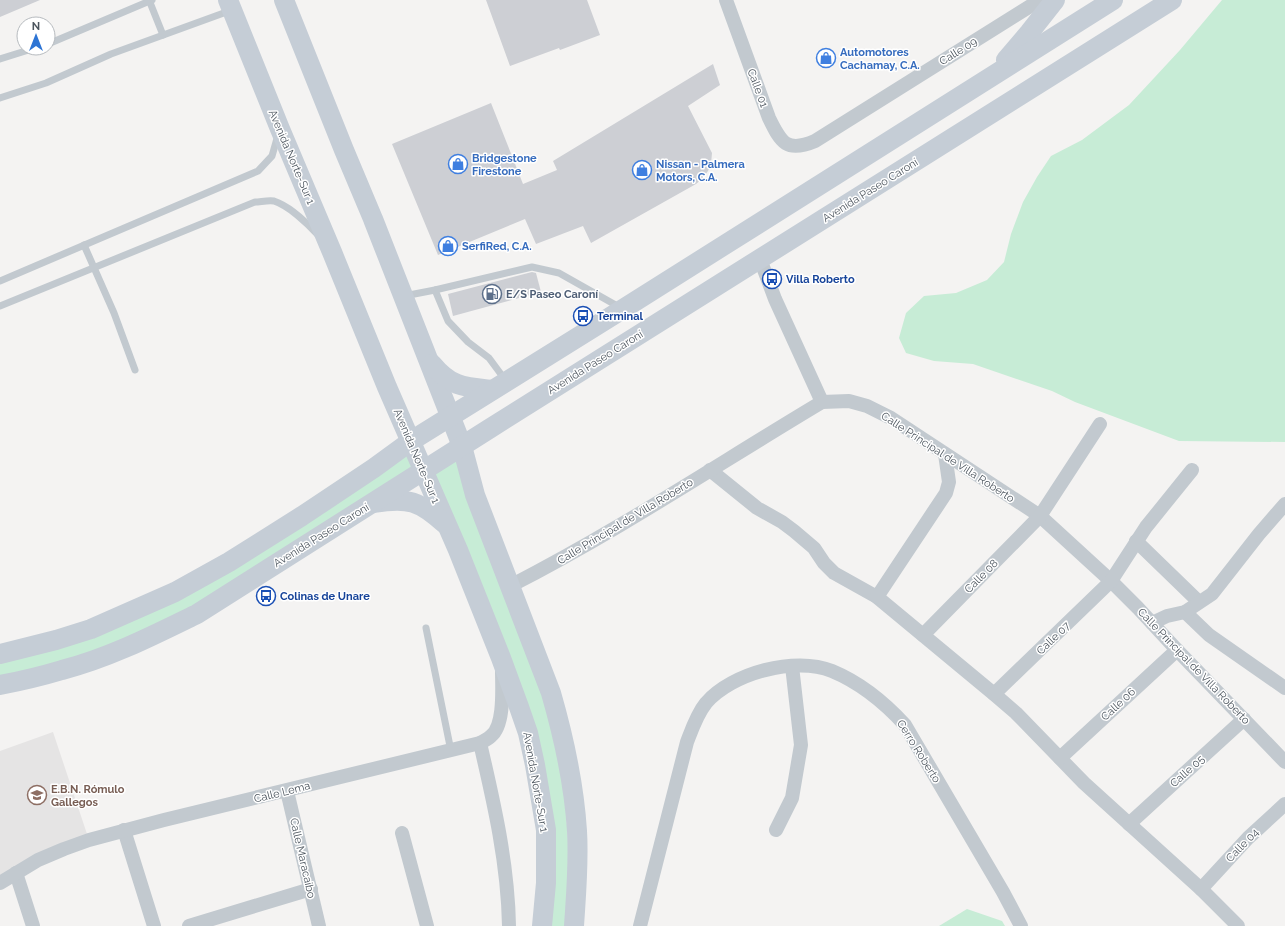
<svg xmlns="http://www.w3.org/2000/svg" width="1285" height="926" font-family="Raleway,sans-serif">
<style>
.education{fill:#e5e4e4}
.green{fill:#c7ecd6}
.building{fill:#cdcfd4}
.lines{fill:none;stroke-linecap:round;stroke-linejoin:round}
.lane{stroke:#c2c9cf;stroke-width:7}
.street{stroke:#c2c9cf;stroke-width:14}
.secondary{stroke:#c5cdd6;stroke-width:20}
.labels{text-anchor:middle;stroke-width:3;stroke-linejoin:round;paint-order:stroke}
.street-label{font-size:11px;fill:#4c555e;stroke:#fff}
.shop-label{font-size:11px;font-weight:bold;fill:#366cbe;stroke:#fff;text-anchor:start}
.transit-label{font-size:11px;font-weight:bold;fill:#164399;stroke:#fff;text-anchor:start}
.service-label{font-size:11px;font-weight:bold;fill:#4e5e75;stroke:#fff;text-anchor:start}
.education-label{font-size:11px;font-weight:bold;fill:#785e54;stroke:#fff;text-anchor:start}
</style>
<rect width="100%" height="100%" fill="#f4f3f2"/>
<polygon class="education" points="53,732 89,840 0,883 0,751"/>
<g class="green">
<polygon points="1222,0 1285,0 1285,442 1179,441 1075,402 1052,391 973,364 934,361 906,353 899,338 906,313 924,296 956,293 987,280 1004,262 1011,234 1023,202 1037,177 1051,156 1082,140 1129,105 1180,50"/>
<polygon points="411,441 423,470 462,446 560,726 574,926 542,926 535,765 423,471 197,614 0,685 0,654 129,613"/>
<polygon points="967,909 1002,921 1005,926 939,926"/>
</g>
<g class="building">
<polygon points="0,0 40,0 0,17"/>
<polygon points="486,0 587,0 600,35 560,50 559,48 510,66"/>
<polygon points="713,64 720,85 688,106 712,153 711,164 708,171 702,179 696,184 591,243 583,226 536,244 525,219 438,255 392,144 491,103 523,184 557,170 553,161"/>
<polygon points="532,272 536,273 541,292 453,316 448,294"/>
</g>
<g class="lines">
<g class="lane">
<polyline points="149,0 163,35"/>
<polyline points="48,44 152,0"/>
<polyline points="0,59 35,48"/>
<polyline points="0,98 46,83 111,54 232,10"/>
<polyline points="84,245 114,313 135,370"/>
<polyline points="0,281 258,171 272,156 278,135"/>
<polyline points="435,290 448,321 468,342 489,358 506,381"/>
<polyline points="404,296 435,290 532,267 559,273 621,308"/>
<path d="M0,306L255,202C260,202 268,200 274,201C289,206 307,223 317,234"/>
<polyline points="426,628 451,751"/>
</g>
<g class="street">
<path d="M726,0L769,118C781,143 787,153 815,141L1040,0"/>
<polyline points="760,259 775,299 822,402"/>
<polyline points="710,470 757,508 782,522 794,531 814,548 824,563 834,573 877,597 994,694 1016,713 1084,783 1201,889 1238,926"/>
<polyline points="1136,541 1199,602"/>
<path d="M510,586C618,531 718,464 822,402L849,401L867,406L891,418L1040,516L1111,581L1138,608L1177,650L1285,762"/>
<polyline points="877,597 946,493 949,482 945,454"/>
<polyline points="1185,612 1209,635 1285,688"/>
<polyline points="1152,623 1167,616 1185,612 1212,594 1259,534 1285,504"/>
<polyline points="923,635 1040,516 1100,424"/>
<polyline points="994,694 1111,581 1146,527 1192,470"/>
<path d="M480,743C494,803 508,864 509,926"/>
<polyline points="1060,758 1177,650"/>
<polyline points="287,791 319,926"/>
<polyline points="1129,824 1244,719"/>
<polyline points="124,830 154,926"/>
<polyline points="776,830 792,798 801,745 792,666"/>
<polyline points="402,833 427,926"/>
<polyline points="16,873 33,926"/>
<path d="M0,883L38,860L64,849L89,840L164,820L480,743C484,741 488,739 491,736C505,725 502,687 502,671"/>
<polyline points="1201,889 1248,838 1285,804"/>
<polyline points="189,926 311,889"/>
<path d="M640,926L687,742C692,729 697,714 706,703C732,673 795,656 832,671C861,683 884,702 905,725L1003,892L1021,926"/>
</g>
<g class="secondary">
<polyline points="228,0 280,129 332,252 387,387 458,550 501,658 519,707 528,733 535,765 546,830 546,883 542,926"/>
<path d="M284,0L344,150L373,219L462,446L475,495L551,693C564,738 574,784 577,831C579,863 576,895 574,926"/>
<polyline points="1006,60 1029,33 1055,0"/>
<path d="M432,364C451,387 464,387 492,390"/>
<path d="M374,503C408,497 420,501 445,524"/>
<polyline points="0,654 56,640 91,629 175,592 229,562 302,516 374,468 411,441 623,309 1113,0"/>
<path d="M0,685C21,681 42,676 62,670C109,658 154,635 197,614L489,429L1172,0"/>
</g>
</g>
<defs>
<symbol id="shop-ring" viewBox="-11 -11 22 22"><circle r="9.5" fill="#fff" stroke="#3f7fe0" stroke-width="1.5"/><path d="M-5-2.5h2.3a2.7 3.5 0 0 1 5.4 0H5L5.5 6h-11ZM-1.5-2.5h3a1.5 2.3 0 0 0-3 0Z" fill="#3f7fe0"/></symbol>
<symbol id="bus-ring" viewBox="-11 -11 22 22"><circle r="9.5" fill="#fff" stroke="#1a4fb4" stroke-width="1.5"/><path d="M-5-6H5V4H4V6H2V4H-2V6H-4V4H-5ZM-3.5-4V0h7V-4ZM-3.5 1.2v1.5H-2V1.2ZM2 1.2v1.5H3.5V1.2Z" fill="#1a4fb4"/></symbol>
<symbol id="fuel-ring" viewBox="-11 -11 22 22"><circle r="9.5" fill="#fff" stroke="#5c6f8a" stroke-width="1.5"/><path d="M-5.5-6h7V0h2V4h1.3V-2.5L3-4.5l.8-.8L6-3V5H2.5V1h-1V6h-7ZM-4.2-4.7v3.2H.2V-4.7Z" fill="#5c6f8a"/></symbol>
<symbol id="school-ring" viewBox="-11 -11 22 22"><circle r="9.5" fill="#fff" stroke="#8d6e63" stroke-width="1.5"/><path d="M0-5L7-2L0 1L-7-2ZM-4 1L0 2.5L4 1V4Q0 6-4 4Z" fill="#8d6e63"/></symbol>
</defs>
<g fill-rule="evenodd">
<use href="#shop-ring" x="815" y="47" width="22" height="22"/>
<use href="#shop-ring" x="447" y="153" width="22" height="22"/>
<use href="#shop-ring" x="631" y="159" width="22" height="22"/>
<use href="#shop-ring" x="437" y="235" width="22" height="22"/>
<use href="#bus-ring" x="761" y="268" width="22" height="22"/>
<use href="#fuel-ring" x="481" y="283" width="22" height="22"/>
<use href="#bus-ring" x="572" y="305" width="22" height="22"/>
<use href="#bus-ring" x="255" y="585" width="22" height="22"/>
<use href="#school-ring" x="26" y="784" width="22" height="22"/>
</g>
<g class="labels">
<g class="street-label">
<text transform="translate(958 51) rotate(-32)" y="4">Calle 09</text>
<text transform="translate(758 88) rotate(70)" y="4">Calle 01</text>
<text transform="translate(292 157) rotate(67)" y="4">Avenida Norte-Sur 1</text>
<text transform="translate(870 190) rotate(-32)" y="4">Avenida Paseo Caroní</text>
<text transform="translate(595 362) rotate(-32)" y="4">Avenida Paseo Caroní</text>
<text transform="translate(417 456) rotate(67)" y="4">Avenida Norte-Sur 1</text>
<text transform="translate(948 457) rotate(33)" y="4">Calle Principal de Villa Roberto</text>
<text transform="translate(625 521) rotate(-31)" y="4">Calle Principal de Villa Roberto</text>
<text transform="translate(321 535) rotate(-32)" y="4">Avenida Paseo Caroní</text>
<text transform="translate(981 576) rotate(-45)" y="4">Calle 08</text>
<text transform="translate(1053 638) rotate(-44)" y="4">Calle 07</text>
<text transform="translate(1194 666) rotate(46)" y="4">Calle Principal de Villa Roberto</text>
<text transform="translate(1118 704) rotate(-43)" y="4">Calle 06</text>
<text transform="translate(919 751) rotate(58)" y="4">Cerro Roberto</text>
<text transform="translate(1187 771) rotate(-42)" y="4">Calle 05</text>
<text transform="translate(536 782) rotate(80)" y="4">Avenida Norte-Sur 1</text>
<text transform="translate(282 792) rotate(-14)" y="4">Calle Lema</text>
<text transform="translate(1242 845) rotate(-46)" y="4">Calle 04</text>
<text transform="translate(303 858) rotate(77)" y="4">Calle Maracaibo</text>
</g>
<g class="shop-label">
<text x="840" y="56">Automotores<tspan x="840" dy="13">Cachamay, C.A.</tspan></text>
<text x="472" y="162">Bridgestone<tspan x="472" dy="13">Firestone</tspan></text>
<text x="656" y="168">Nissan - Palmera<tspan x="656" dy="13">Motors, C.A.</tspan></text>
<text x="462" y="250">SerfiRed, C.A.</text>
</g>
<g class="transit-label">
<text x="786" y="283">Villa Roberto</text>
<text x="597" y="320">Terminal</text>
<text x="280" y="600">Colinas de Unare</text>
</g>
<g class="service-label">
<text x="506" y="298">E/S Paseo Caroní</text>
</g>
<g class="education-label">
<text x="51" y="793">E.B.N. Rómulo<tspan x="51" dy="13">Gallegos</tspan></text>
</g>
</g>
<g transform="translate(36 36)"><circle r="19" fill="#ffffff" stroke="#b7bbbf"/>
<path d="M0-3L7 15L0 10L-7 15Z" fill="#2d74d4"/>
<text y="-6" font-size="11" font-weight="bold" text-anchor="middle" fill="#4c555e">N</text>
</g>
</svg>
